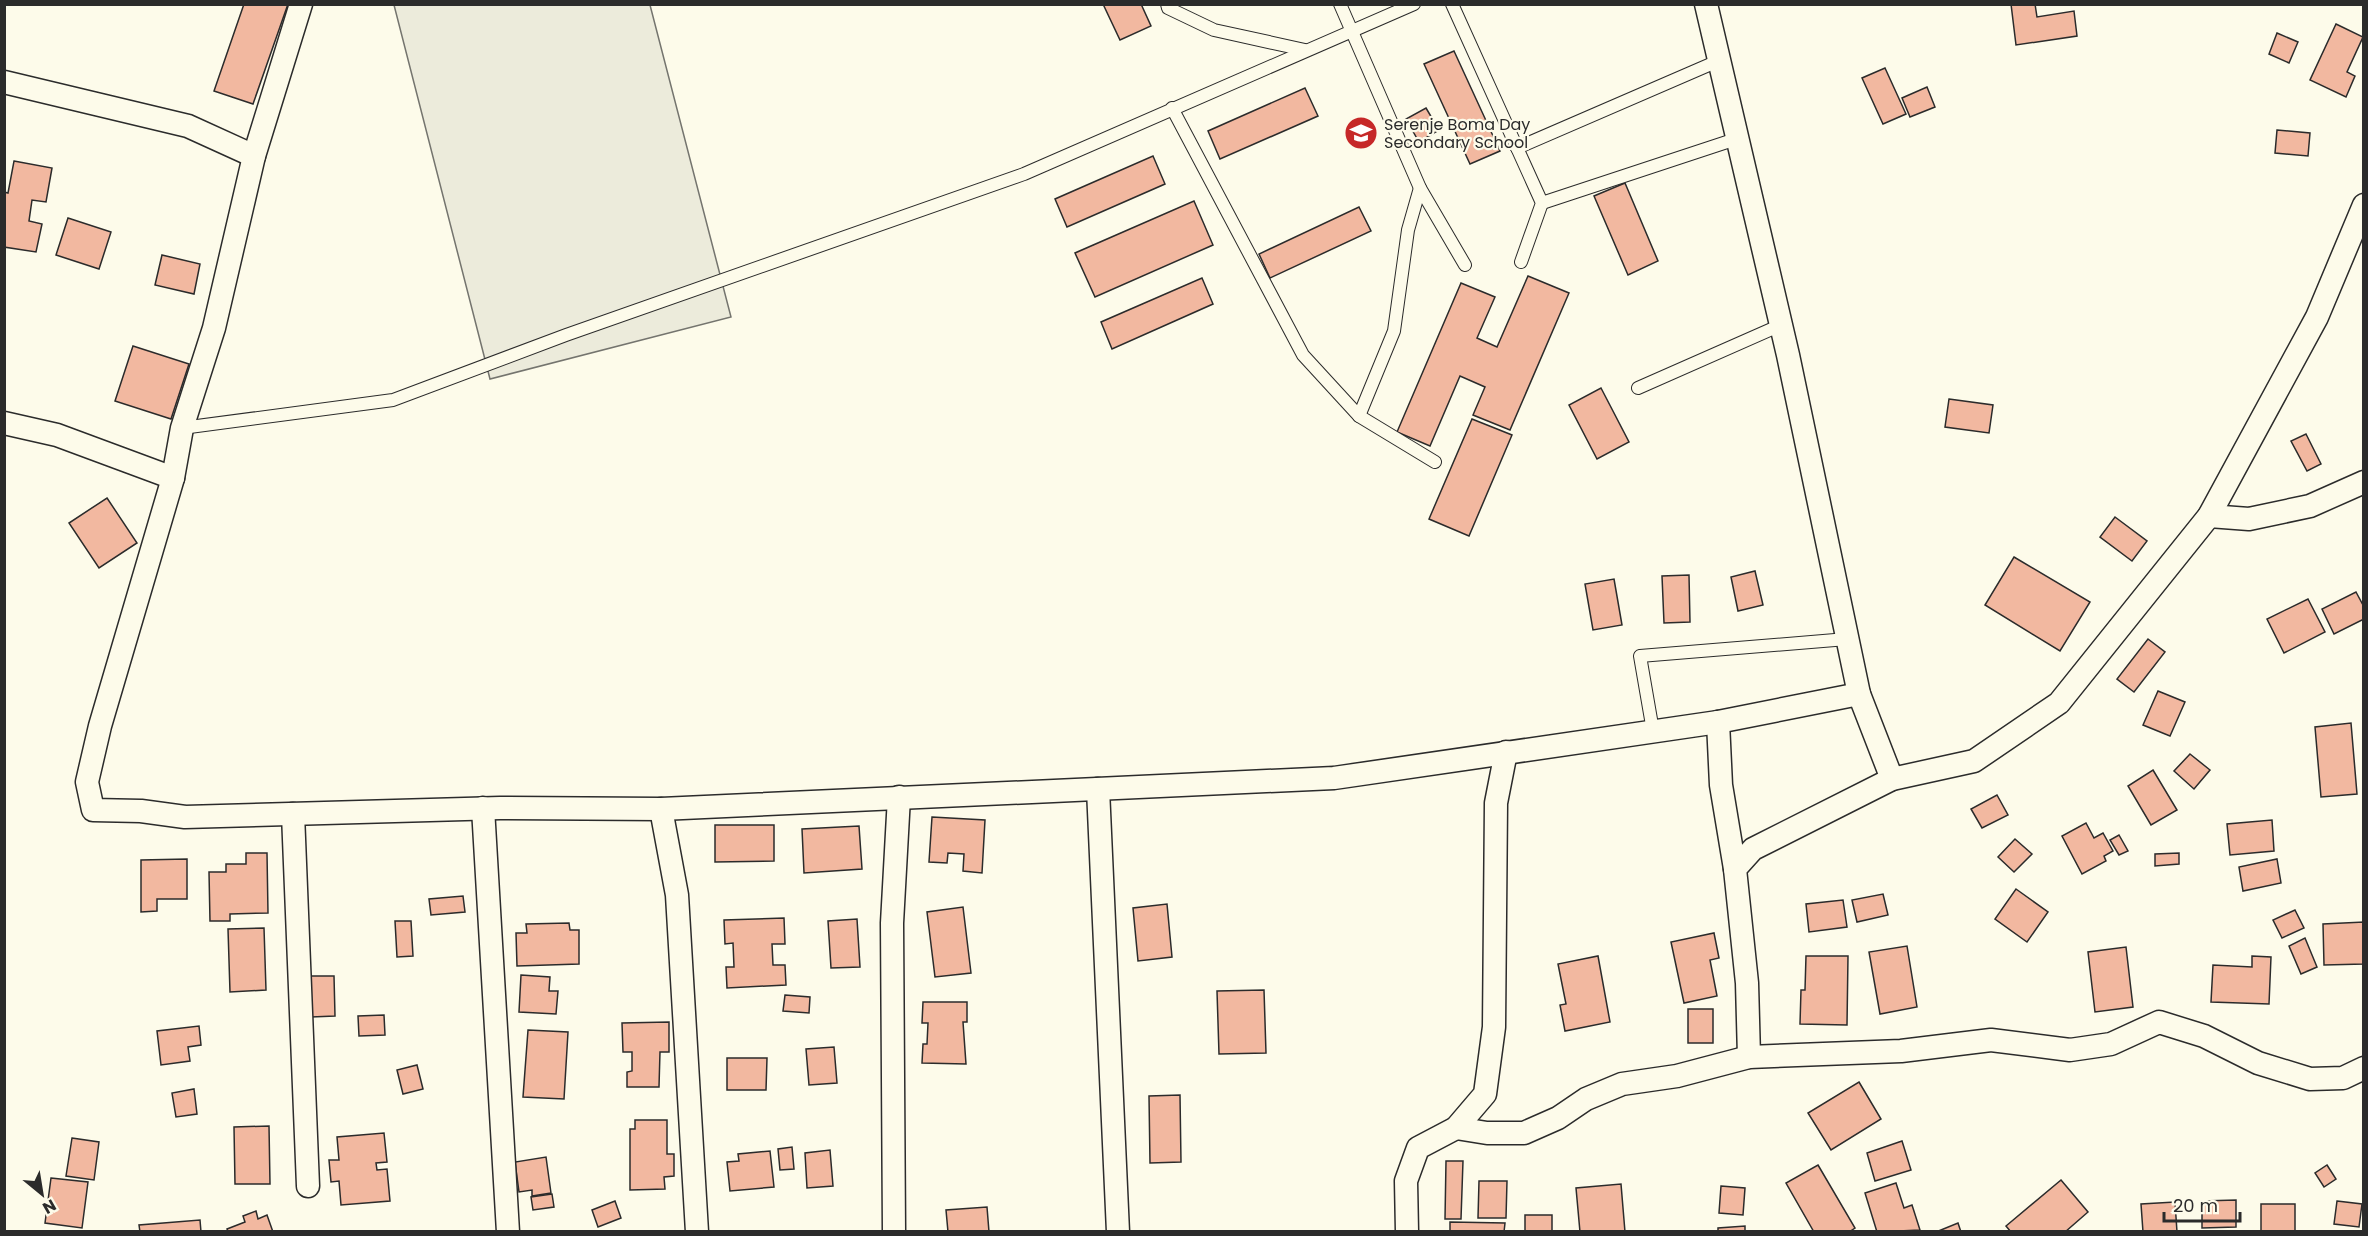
<svg xmlns="http://www.w3.org/2000/svg" width="2368" height="1236" font-family="Poppins,sans-serif">
<style>
.grass{fill:#ecebdb;stroke:#74746e;stroke-width:1.5}
.building{fill:#f2b8a0;stroke:#2b2b2b;stroke-width:1.5}
.lines{fill:none;stroke-linecap:round;stroke-linejoin:round}
.service-casing{stroke:#2b2b2b;stroke-width:14}
.minor-casing{stroke:#2b2b2b;stroke-width:25}
.service{stroke:#fdfbea;stroke-width:12}
.minor{stroke:#fdfbea;stroke-width:22}
.labels{text-anchor:middle;stroke-width:4.5;stroke-linejoin:round;paint-order:stroke}
.poi-label{font-size:16px;fill:#2b2b2b;stroke:#fdfbea;text-anchor:start}
</style>
<rect width="100%" height="100%" fill="#fdfbea"/>
<polygon class="grass" points="394,5 650,5 731,317 490,379"/>
<g class="building">
<polygon points="244,4 288,4 253,104 214,91"/>
<polygon points="1103,4 1141,4 1151,26 1120,40"/>
<polygon points="2011,4 2035,4 2037,17 2074,11 2077,36 2016,45"/>
<polygon points="2336,24 2363,37 2347,72 2355,76 2346,97 2310,80"/>
<polygon points="2277,33 2298,42 2289,63 2269,54"/>
<polygon points="1454,51 1500,151 1470,164 1424,64"/>
<polygon points="1885,68 1906,114 1883,124 1862,78"/>
<polygon points="1927,87 1935,107 1910,117 1902,98"/>
<polygon points="1305,88 1318,116 1220,159 1208,131"/>
<polygon points="1426,108 1439,130 1419,142 1406,119"/>
<polygon points="2277,130 2310,133 2308,156 2275,153"/>
<polygon points="1153,156 1165,184 1067,227 1055,199"/>
<polygon points="14,161 52,168 46,202 32,200 29,221 42,224 36,252 4,247 4,192 8,193"/>
<polygon points="1625,183 1658,261 1628,275 1594,196"/>
<polygon points="1194,201 1213,245 1095,297 1075,253"/>
<polygon points="1359,207 1371,231 1270,278 1259,254"/>
<polygon points="68,218 111,232 99,269 56,255"/>
<polygon points="162,255 200,264 194,294 155,285"/>
<polygon points="1528,276 1569,293 1510,430 1473,415 1485,387 1460,376 1430,446 1397,432 1461,283 1495,297 1477,338 1497,347"/>
<polygon points="1202,278 1213,304 1112,349 1101,322"/>
<polygon points="133,346 189,364 171,419 115,401"/>
<polygon points="1601,388 1629,442 1597,459 1569,405"/>
<polygon points="1949,399 1993,405 1989,433 1945,427"/>
<polygon points="1472,419 1512,435 1469,536 1429,519"/>
<polygon points="2306,434 2321,464 2307,471 2291,441"/>
<polygon points="107,498 137,543 99,568 69,523"/>
<polygon points="2115,517 2147,541 2132,561 2100,537"/>
<polygon points="2014,557 2090,602 2060,651 1985,605"/>
<polygon points="1755,571 1763,605 1738,611 1731,577"/>
<polygon points="1689,575 1690,622 1664,623 1662,576"/>
<polygon points="1614,579 1622,625 1593,630 1585,584"/>
<polygon points="2356,592 2364,607 2364,619 2334,634 2322,609"/>
<polygon points="2308,599 2325,632 2284,653 2267,619"/>
<polygon points="2148,639 2165,652 2134,692 2117,679"/>
<polygon points="2158,691 2185,702 2170,736 2143,725"/>
<polygon points="2351,723 2357,794 2321,797 2315,727"/>
<polygon points="2190,754 2210,770 2194,789 2174,771"/>
<polygon points="2153,770 2177,810 2151,825 2128,786"/>
<polygon points="1997,795 2008,815 1982,828 1971,809"/>
<polygon points="932,817 985,820 982,873 963,871 964,854 948,853 947,863 929,862"/>
<polygon points="2272,820 2274,851 2230,855 2227,824"/>
<polygon points="2086,823 2094,838 2103,833 2113,851 2104,856 2106,861 2082,874 2062,836"/>
<polygon points="715,825 774,825 774,861 715,862"/>
<polygon points="859,826 862,869 804,873 802,829"/>
<polygon points="2119,835 2128,851 2119,855 2110,840"/>
<polygon points="2015,839 2032,854 2014,872 1998,857"/>
<polygon points="246,853 267,853 268,913 230,914 230,921 210,921 209,872 226,872 226,864 246,864"/>
<polygon points="2179,853 2179,864 2155,866 2155,854"/>
<polygon points="187,859 187,899 157,899 157,911 141,912 141,860"/>
<polygon points="2277,859 2281,883 2243,891 2239,867"/>
<polygon points="2016,889 2048,912 2027,942 1995,919"/>
<polygon points="1883,894 1888,915 1857,922 1852,900"/>
<polygon points="463,896 465,912 431,915 429,899"/>
<polygon points="1843,900 1847,927 1809,932 1806,904"/>
<polygon points="1167,904 1172,957 1138,961 1133,908"/>
<polygon points="963,907 971,973 935,977 927,912"/>
<polygon points="2295,910 2304,928 2282,938 2273,920"/>
<polygon points="784,918 785,944 772,944 773,965 785,965 786,985 727,988 726,967 734,967 733,943 725,944 724,920"/>
<polygon points="857,919 860,967 831,968 828,921"/>
<polygon points="395,921 411,921 413,956 397,957"/>
<polygon points="2364,922 2364,964 2324,965 2323,924"/>
<polygon points="569,923 570,930 579,930 579,964 517,966 516,933 527,933 526,924"/>
<polygon points="264,928 266,990 230,992 228,929"/>
<polygon points="1714,933 1719,958 1710,960 1717,996 1684,1003 1671,942"/>
<polygon points="2305,938 2317,967 2301,974 2289,946"/>
<polygon points="1907,946 1917,1007 1880,1014 1869,952"/>
<polygon points="2126,947 2133,1007 2095,1012 2088,952"/>
<polygon points="1598,956 1610,1022 1565,1031 1560,1005 1566,1004 1558,964"/>
<polygon points="1806,956 1848,956 1847,1025 1800,1024 1801,990 1805,990"/>
<polygon points="2252,956 2271,957 2269,1004 2211,1002 2213,965 2252,967"/>
<polygon points="521,975 550,977 549,991 558,991 556,1014 519,1012"/>
<polygon points="310,976 334,976 335,1016 311,1017"/>
<polygon points="1264,990 1266,1053 1219,1054 1217,991"/>
<polygon points="785,995 810,997 809,1013 783,1011"/>
<polygon points="923,1002 967,1002 967,1022 963,1022 966,1064 922,1063 923,1044 927,1044 928,1023 922,1023"/>
<rect x="1688" y="1009" width="25" height="34"/>
<polygon points="384,1015 385,1035 359,1036 358,1016"/>
<polygon points="669,1022 669,1052 660,1052 659,1087 627,1087 627,1072 632,1071 632,1052 623,1052 622,1023"/>
<polygon points="199,1026 201,1045 188,1047 190,1061 161,1065 157,1031"/>
<polygon points="528,1030 568,1032 564,1099 523,1097"/>
<polygon points="834,1047 837,1083 809,1085 806,1049"/>
<polygon points="727,1058 767,1058 766,1090 727,1090"/>
<polygon points="417,1065 423,1089 403,1094 397,1070"/>
<polygon points="1859,1082 1881,1119 1831,1150 1808,1113"/>
<polygon points="194,1089 197,1114 176,1117 172,1093"/>
<polygon points="1180,1095 1181,1162 1150,1163 1149,1096"/>
<polygon points="635,1120 667,1120 667,1154 674,1154 674,1176 664,1177 665,1189 630,1190 630,1129 635,1129"/>
<polygon points="269,1126 270,1184 235,1184 234,1127"/>
<polygon points="384,1133 387,1162 376,1163 377,1170 387,1169 390,1201 341,1205 339,1181 331,1182 329,1160 339,1160 337,1137"/>
<polygon points="72,1138 99,1142 94,1180 66,1176"/>
<polygon points="1902,1141 1911,1170 1875,1181 1867,1153"/>
<polygon points="792,1147 794,1169 780,1170 778,1149"/>
<polygon points="830,1150 833,1186 807,1188 805,1153"/>
<polygon points="770,1151 774,1187 730,1191 727,1162 739,1161 738,1154"/>
<polygon points="546,1157 551,1193 532,1196 532,1190 519,1192 515,1162"/>
<polygon points="1446,1161 1463,1161 1461,1219 1445,1219"/>
<polygon points="1818,1165 1855,1228 1849,1232 1814,1232 1786,1183"/>
<polygon points="2327,1165 2336,1179 2324,1187 2315,1173"/>
<polygon points="51,1178 88,1182 82,1228 45,1223"/>
<polygon points="2061,1180 2088,1212 2065,1232 2011,1232 2006,1226"/>
<polygon points="1479,1181 1507,1181 1506,1218 1478,1218"/>
<polygon points="1896,1183 1904,1208 1912,1205 1920,1230 1877,1232 1865,1193"/>
<polygon points="1621,1184 1625,1232 1580,1232 1576,1188"/>
<polygon points="1721,1186 1745,1188 1743,1215 1719,1213"/>
<polygon points="552,1194 554,1207 533,1210 531,1197"/>
<polygon points="2236,1200 2236,1227 2202,1228 2202,1201"/>
<polygon points="615,1201 621,1218 598,1227 592,1210"/>
<polygon points="2337,1201 2362,1204 2359,1227 2334,1224"/>
<polygon points="2175,1202 2177,1232 2143,1232 2141,1204"/>
<rect x="2261" y="1204" width="34" height="27"/>
<polygon points="987,1207 989,1232 948,1232 946,1210"/>
<polygon points="256,1211 258,1219 267,1215 273,1232 228,1232 227,1229 245,1222 243,1216"/>
<rect x="1525" y="1215" width="27" height="17"/>
<polygon points="200,1220 201,1232 140,1232 139,1225"/>
<polygon points="1450,1222 1505,1223 1504,1232 1450,1232"/>
<polygon points="1958,1223 1961,1232 1936,1232"/>
<polygon points="1745,1226 1745,1232 1718,1232 1718,1228"/>
</g>
<g class="lines">
<defs>
<g id="service">
<polyline points="1167,4 1168,8 1214,30 1305,50"/>
<polyline points="1340,4 1420,188 1465,265"/>
<polyline points="1452,4 1542,203 1521,262"/>
<polyline points="1172,108 1303,355 1359,416 1435,462"/>
<polyline points="1517,148 1718,61"/>
<polyline points="1542,203 1736,139"/>
<polyline points="1638,388 1781,325"/>
<polyline points="1359,416 1394,331 1408,230 1420,188"/>
<polyline points="182,428 393,400 566,335 1024,174 1414,4"/>
<polyline points="1653,731 1640,656 1847,639"/>
</g>
<g id="minor">
<polyline points="301,4 254,156 214,328 182,428 173,478 100,726 87,782 93,810 141,811 185,817 500,808 661,809 1334,778 1718,722 1859,694"/>
<polyline points="1706,4 1788,355 1859,694 1892,779"/>
<polyline points="4,82 188,126 254,156"/>
<polyline points="4,423 57,435 173,478"/>
<polyline points="2209,516 2249,519 2310,506 2364,482"/>
<polyline points="1718,722 1721,785 1735,869"/>
<polyline points="1098,789 1118,1232"/>
<polyline points="483,808 508,1232"/>
<polyline points="661,809 677,895 697,1232"/>
<polyline points="293,814 308,1186"/>
<polyline points="1749,1057 1747,983 1735,869 1753,849 1892,779 1974,761 2059,703 2209,516 2317,317 2364,205"/>
<polyline points="1456,1128 1487,1133 1524,1133 1558,1118 1586,1099 1622,1084 1677,1076 1749,1057 1901,1051 1991,1040 2070,1050 2111,1044 2159,1022 2204,1036 2258,1063 2310,1079 2343,1078 2364,1068"/>
<polyline points="894,1232 892,923 899,797"/>
<polyline points="1407,1232 1406,1181 1418,1148 1456,1128 1485,1094 1494,1027 1496,803 1506,752"/>
</g>
</defs>
<use href="#service" class="service-casing"/>
<use href="#minor" class="minor-casing"/>
<use href="#service" class="service"/>
<use href="#minor" class="minor"/>
</g>
<defs>
<symbol id="school-disc" viewBox="-11 -11 22 22"><circle r="9.5" fill="#c62828" stroke="#fdfbea"/><path d="M0-5L7-2L0 1L-7-2ZM-4 1L0 2.5L4 1V4Q0 6-4 4Z" fill="#fff"/></symbol>
</defs>
<g fill-rule="evenodd">
<use href="#school-disc" x="1342" y="114" width="38" height="38"/>
</g>
<g class="labels">
<g class="poi-label">
<text x="1384" y="130">Serenje Boma Day<tspan x="1384" dy="18">Secondary School</tspan></text>
</g>
</g>
<rect width="2368" height="1236" fill="none" stroke="#2b2b2b" stroke-width="12"/>
<g transform="translate(42 1194) rotate(150)" stroke="#fdfbea" stroke-width="4.5" paint-order="stroke">
<path d="M0-4.5L10 22L0 15L-10 22Z" fill="#2b2b2b"/>
<text y="-9" font-size="16" font-weight="bold" text-anchor="middle" fill="#2b2b2b">N</text>
</g>
<path d="M2164 1212v9h76v-9" fill="none" stroke="#2b2b2b" stroke-width="3"/>
<text x="2173" y="1212" font-size="18" fill="#2b2b2b" stroke="#fdfbea" stroke-width="4.5" paint-order="stroke">20 m</text>
</svg>
